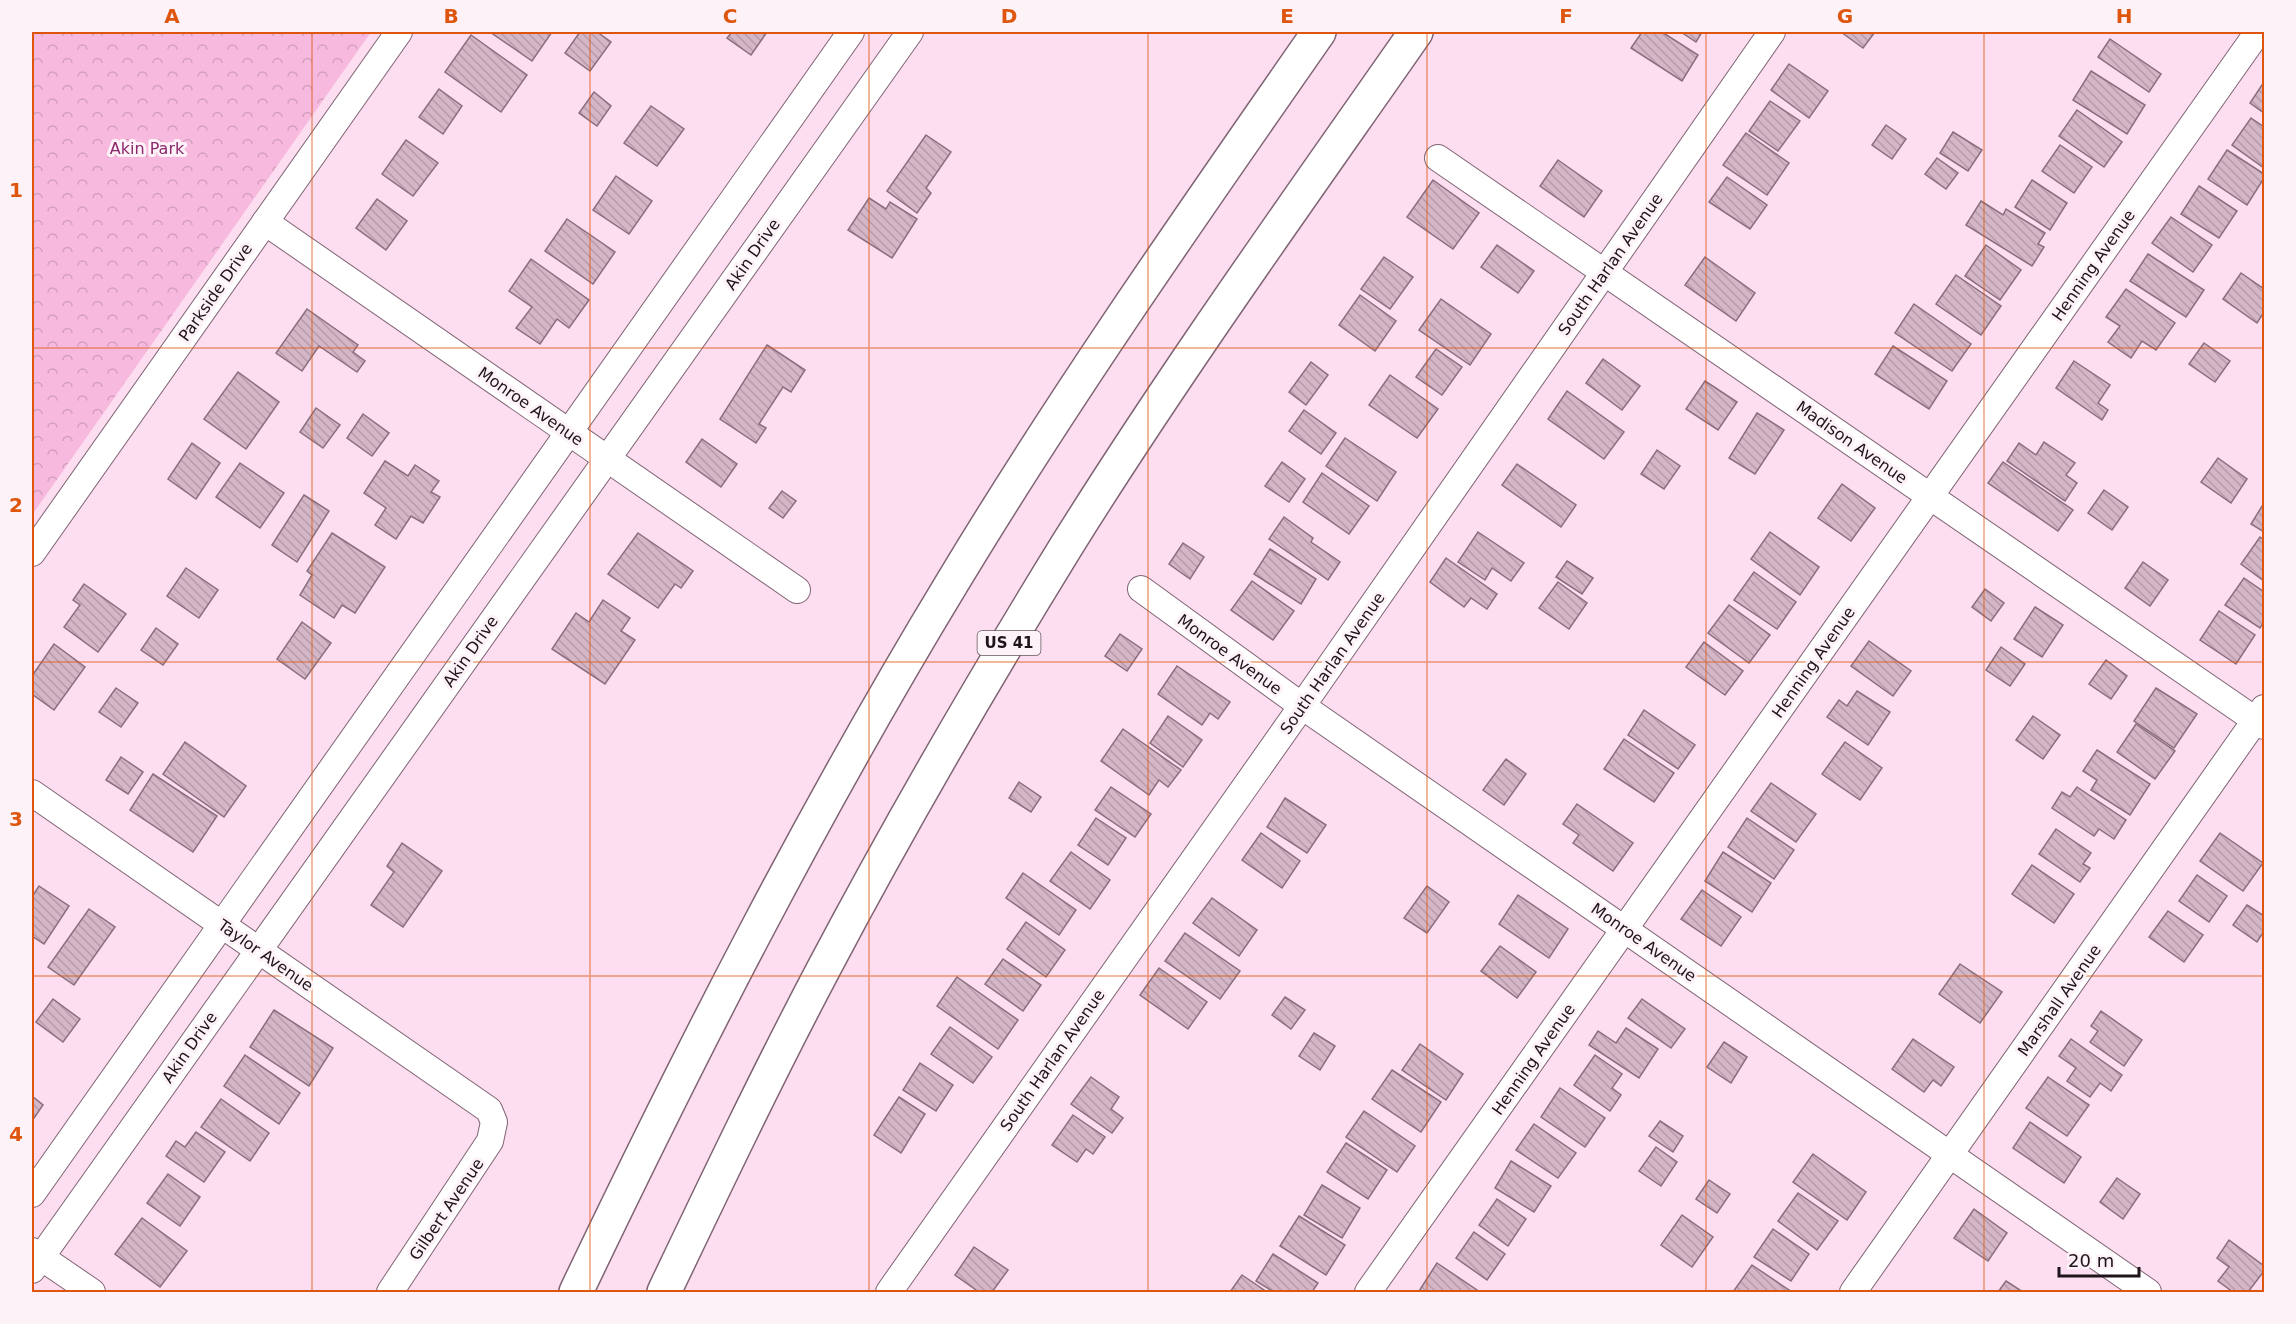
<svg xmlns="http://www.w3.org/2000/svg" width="2296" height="1324" font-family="'DejaVu Sans',sans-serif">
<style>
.park{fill:url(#park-crowns)}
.building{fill:url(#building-back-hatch);stroke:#896e7d;stroke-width:1.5}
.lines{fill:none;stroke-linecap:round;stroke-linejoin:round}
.minor-casing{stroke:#7f6474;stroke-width:28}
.trunk-casing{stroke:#7f6474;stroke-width:36}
.minor{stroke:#fff;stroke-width:26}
.trunk{stroke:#fff;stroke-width:33}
.grid{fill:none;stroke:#de560d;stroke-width:1.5;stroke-opacity:0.55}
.labels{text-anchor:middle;stroke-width:6;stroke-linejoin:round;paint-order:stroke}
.shield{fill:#fef2f9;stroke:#62575d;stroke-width:1.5}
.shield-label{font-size:15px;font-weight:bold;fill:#1f141a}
.park-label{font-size:16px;fill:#8c286d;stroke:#fef2f9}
.street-label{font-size:16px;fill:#1f141a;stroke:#fef2f9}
.neatline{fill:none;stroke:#de560d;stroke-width:2}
.grid-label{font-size:20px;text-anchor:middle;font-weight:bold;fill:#de560d}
</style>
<defs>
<pattern id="park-crowns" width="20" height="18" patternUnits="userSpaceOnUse" patternTransform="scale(1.5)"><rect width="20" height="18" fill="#f7bade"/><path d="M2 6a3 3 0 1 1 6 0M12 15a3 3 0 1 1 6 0" fill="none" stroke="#d39fbe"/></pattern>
<pattern id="building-back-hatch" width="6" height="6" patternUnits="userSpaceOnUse" patternTransform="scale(1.5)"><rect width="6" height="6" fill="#d4b6c7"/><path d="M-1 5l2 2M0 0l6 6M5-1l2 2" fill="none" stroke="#b69caa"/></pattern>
</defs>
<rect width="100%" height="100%" fill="#fddef0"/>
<polygon class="park" points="32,32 371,32 32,515"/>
<g class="building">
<polygon points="490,32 552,32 532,61"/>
<polygon points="580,32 597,32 611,42 590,71 565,53"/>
<polygon points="732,32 767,32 751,55 727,38"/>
<polygon points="1642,32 1662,32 1698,55 1682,81 1631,48"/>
<polygon points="1681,32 1702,32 1696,42"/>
<polygon points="1841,32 1875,32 1863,48"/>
<polygon points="471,35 527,75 501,112 445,72"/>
<polygon points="2110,39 2161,74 2149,92 2098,57"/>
<polygon points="1789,64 1828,91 1809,118 1771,90"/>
<polygon points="2091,71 2145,105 2127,134 2073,100"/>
<polygon points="2264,82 2264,113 2250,103"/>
<polygon points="439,89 462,106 443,134 419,117"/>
<polygon points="594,92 611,106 597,126 579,113"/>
<polygon points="1770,101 1800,121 1778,151 1749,131"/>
<polygon points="651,106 684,129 657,166 624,143"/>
<polygon points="2077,110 2122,142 2104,167 2059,136"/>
<polygon points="2251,118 2264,127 2264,168 2232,145"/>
<polygon points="1886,125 1906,139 1892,159 1872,145"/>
<polygon points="1953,132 1982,150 1968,171 1940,153"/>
<polygon points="1746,133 1789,163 1767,195 1723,165"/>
<polygon points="926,135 951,152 926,188 931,193 917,213 887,191"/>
<polygon points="406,140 438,163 413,196 382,174"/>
<polygon points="2060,145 2092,167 2074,193 2042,171"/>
<polygon points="2227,150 2264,174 2264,178 2247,205 2208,179"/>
<polygon points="1937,158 1958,173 1946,189 1925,174"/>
<polygon points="1558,160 1602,191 1584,217 1540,186"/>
<polygon points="616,176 652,201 629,234 593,210"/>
<polygon points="1727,177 1767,205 1750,229 1709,202"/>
<polygon points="1433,180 1479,213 1453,249 1407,217"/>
<polygon points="2032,180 2067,203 2050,230 2015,207"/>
<polygon points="2199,186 2237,211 2219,238 2181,214"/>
<polygon points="869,198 886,209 890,202 917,219 892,258 848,230"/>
<polygon points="377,199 407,221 386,250 356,228"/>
<polygon points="1981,201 2003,215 2006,209 2045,233 2038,244 2044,247 2032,266 1966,225"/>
<polygon points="2171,217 2212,245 2193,272 2152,243"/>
<polygon points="567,219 615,252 593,284 545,251"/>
<polygon points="1497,245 1534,271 1518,293 1481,267"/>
<polygon points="1986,245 2021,270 2000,300 1965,276"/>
<polygon points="2148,254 2204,290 2186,317 2130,281"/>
<polygon points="1384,257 1413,277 1390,309 1361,289"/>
<polygon points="1705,257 1755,293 1736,321 1685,285"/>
<polygon points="531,259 589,300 569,328 557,319 540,344 516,328 532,307 509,291"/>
<polygon points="2241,273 2264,289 2264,312 2257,323 2223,299"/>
<polygon points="1956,275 2001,306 1981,335 1936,304"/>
<polygon points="2126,289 2175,323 2156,350 2142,341 2131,358 2108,342 2120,326 2106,317"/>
<polygon points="1360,295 1396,321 1375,351 1339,325"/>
<polygon points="1441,299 1491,334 1470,365 1419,330"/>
<polygon points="1914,304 1971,344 1952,371 1895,333"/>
<polygon points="307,309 358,345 353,352 365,361 357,372 319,346 302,371 276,353"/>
<polygon points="2204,343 2230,361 2215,382 2189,364"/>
<polygon points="767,345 805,370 791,392 783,387 759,424 766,428 756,443 720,419"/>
<polygon points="1893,346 1947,381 1929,409 1875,374"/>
<polygon points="1436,349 1462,367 1442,395 1416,377"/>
<polygon points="1603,359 1640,386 1622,410 1586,383"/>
<polygon points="2074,361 2110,385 2098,403 2108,410 2102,420 2056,388"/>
<polygon points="1311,362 1328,375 1306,405 1289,392"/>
<polygon points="238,372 279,402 246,449 204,419"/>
<polygon points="1390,375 1438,409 1417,438 1369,405"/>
<polygon points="1705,381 1737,402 1718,430 1686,409"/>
<polygon points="1567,391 1624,432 1604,459 1548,419"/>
<polygon points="316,408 340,425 323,448 300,432"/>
<polygon points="1304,410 1336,433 1321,454 1289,431"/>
<polygon points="1757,413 1784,430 1755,474 1729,458"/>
<polygon points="363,414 389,433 372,456 347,438"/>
<polygon points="1345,438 1396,472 1377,501 1326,466"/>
<polygon points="702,439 737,464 721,487 686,462"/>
<polygon points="2044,442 2075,463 2066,475 2077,483 2065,501 2007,461 2019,443 2036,455"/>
<polygon points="192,443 220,463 196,499 168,479"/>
<polygon points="1657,450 1680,466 1664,489 1641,474"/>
<polygon points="2218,458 2247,479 2231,503 2201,482"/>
<polygon points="385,461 408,476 415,465 439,481 431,492 440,497 423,523 411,516 396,539 375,525 386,508 364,493"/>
<polygon points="1282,462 1305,479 1289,502 1265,486"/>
<polygon points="2003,462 2073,510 2058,531 1988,483"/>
<polygon points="240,463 284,493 260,528 216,497"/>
<polygon points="1517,464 1576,505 1561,527 1502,485"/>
<polygon points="1322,473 1369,506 1349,534 1303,502"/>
<polygon points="1842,484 1875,508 1851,541 1818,518"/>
<polygon points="2104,490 2128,507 2112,530 2088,513"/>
<polygon points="782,491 796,501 783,518 769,508"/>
<polygon points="304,495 329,511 297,562 272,545"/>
<polygon points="2264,503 2264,532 2251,524"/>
<polygon points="1284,517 1313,538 1311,542 1340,562 1328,580 1269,539"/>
<polygon points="1478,532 1524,563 1511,581 1492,568 1485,580 1458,562"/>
<polygon points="1770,532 1819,567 1800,595 1751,559"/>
<polygon points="332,533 385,567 355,613 342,605 334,618 300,595 312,575 307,571"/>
<polygon points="638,533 693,571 681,588 675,584 658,608 608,574"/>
<polygon points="2260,537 2264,540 2264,581 2241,564"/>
<polygon points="1183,543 1204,557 1190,579 1169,564"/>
<polygon points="1270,549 1316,579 1301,604 1254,574"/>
<polygon points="1446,558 1497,594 1487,609 1471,598 1464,607 1430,582"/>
<polygon points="1567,561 1593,578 1582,594 1556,577"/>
<polygon points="2143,562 2168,580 2150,606 2125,588"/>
<polygon points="186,568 218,590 199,618 167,596"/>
<polygon points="1754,572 1796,602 1777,629 1734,600"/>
<polygon points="2244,578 2264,592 2264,621 2260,628 2225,605"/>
<polygon points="1252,581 1294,611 1273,640 1231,610"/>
<polygon points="1558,582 1587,603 1569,629 1539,608"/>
<polygon points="84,584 126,614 98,652 64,627 80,605 73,600"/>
<polygon points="1985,589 2004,603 1991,621 1972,607"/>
<polygon points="603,600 630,618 621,631 635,640 605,684 552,649 576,613 589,622"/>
<polygon points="1729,605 1770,635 1749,663 1708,633"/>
<polygon points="2035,607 2063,625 2042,657 2014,639"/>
<polygon points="2219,611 2255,635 2236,664 2200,640"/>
<polygon points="302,622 331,643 305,679 277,659"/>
<polygon points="156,628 178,644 163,665 141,650"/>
<polygon points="1120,634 1142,649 1127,671 1105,656"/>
<polygon points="1869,641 1911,671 1893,696 1851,666"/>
<polygon points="1704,642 1743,671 1725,695 1686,667"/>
<polygon points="54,644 85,667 54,710 32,694 32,676"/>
<polygon points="2001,647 2025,664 2010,686 1986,670"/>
<polygon points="2106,660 2127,676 2111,699 2089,684"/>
<polygon points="1177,666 1230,702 1218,719 1210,713 1202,725 1158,694"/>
<polygon points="116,688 138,703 121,727 99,712"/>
<polygon points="2156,688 2197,714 2174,748 2134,721"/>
<polygon points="1857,691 1890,712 1868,745 1827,717 1839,700 1847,706"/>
<polygon points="1644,710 1695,745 1678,769 1628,735"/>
<polygon points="1168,716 1202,740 1183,767 1150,743"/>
<polygon points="2033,716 2060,735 2043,759 2016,740"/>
<polygon points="2136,724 2175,751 2155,779 2117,752"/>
<polygon points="1123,729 1181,770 1168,787 1159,780 1149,795 1101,761"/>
<polygon points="1624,739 1674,773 1654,802 1604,769"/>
<polygon points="185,742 246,786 224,817 163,774"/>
<polygon points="1845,742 1882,768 1860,800 1822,774"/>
<polygon points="2097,750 2150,784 2130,815 2091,790 2097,780 2083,771"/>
<polygon points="121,757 143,772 128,794 106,780"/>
<polygon points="1506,759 1526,774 1504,805 1483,790"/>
<polygon points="153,774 217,816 193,852 130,810"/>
<polygon points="1019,782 1041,797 1031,812 1009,798"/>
<polygon points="1771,783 1816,814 1796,842 1751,811"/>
<polygon points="1111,787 1151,814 1135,837 1095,810"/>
<polygon points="2077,787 2126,820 2114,839 2099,829 2094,836 2052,808 2062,792 2070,797"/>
<polygon points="1285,798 1326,825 1307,853 1267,827"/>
<polygon points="1577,804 1633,843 1613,871 1573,843 1579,835 1563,824"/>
<polygon points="1096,818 1126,838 1108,865 1078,845"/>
<polygon points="1747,818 1794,850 1774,879 1728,847"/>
<polygon points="2056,829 2091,853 2083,864 2090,868 2080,882 2039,854"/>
<polygon points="1261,833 1300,861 1282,888 1242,860"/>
<polygon points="2220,833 2263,863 2243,891 2200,861"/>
<polygon points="402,843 442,871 403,927 371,905 394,872 387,866"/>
<polygon points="1071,852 1110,880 1090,909 1050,881"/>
<polygon points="1723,852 1771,883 1752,912 1705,881"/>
<polygon points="2032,865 2074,894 2054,923 2012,894"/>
<polygon points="1023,873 1076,910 1059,935 1006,898"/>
<polygon points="2197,875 2227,896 2209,922 2179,901"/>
<polygon points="39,886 69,906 44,944 32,936 32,897"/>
<polygon points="1427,886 1449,902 1427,933 1404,918"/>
<polygon points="1702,890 1741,917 1721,946 1681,919"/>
<polygon points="1518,895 1568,929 1549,958 1499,924"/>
<polygon points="1212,898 1257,930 1239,956 1193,923"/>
<polygon points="2247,905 2264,916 2264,931 2257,942 2233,925"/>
<polygon points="89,909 115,927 74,985 48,967"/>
<polygon points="2168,911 2203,935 2184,962 2149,937"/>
<polygon points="1026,922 1065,950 1046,977 1007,949"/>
<polygon points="1185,933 1240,971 1220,999 1165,961"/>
<polygon points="1500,946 1536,972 1517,998 1481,971"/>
<polygon points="1003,959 1041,985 1023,1011 985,984"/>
<polygon points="1960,964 2002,992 1980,1023 1939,994"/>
<polygon points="1159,968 1207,1002 1188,1029 1140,995"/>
<polygon points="957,977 1018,1020 998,1049 937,1006"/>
<polygon points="1285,997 1305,1010 1291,1029 1272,1015"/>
<polygon points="53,999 80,1019 63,1042 36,1022"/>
<polygon points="1642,999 1685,1029 1671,1048 1628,1018"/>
<polygon points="274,1010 333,1048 309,1086 250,1047"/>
<polygon points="2101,1011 2142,1040 2124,1066 2090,1042 2098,1031 2091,1026"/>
<polygon points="950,1027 992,1057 973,1083 931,1054"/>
<polygon points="1626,1028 1658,1049 1639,1078 1589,1045 1598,1031 1616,1043"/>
<polygon points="1314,1033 1335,1046 1320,1070 1299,1056"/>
<polygon points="1913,1039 1954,1067 1941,1086 1933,1080 1924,1092 1892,1069"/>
<polygon points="2071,1039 2122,1075 2111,1091 2100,1083 2090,1097 2067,1081 2076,1068 2059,1056"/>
<polygon points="1724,1042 1747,1057 1731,1083 1707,1067"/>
<polygon points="1420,1044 1463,1074 1446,1100 1402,1070"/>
<polygon points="245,1055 300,1093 279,1124 224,1086"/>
<polygon points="1595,1055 1622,1074 1612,1088 1621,1095 1610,1111 1574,1085"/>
<polygon points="920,1063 953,1085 936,1111 903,1090"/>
<polygon points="1392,1070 1441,1102 1421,1132 1372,1099"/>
<polygon points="1091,1077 1119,1097 1111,1109 1123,1118 1112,1133 1071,1104"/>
<polygon points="2048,1077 2089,1105 2067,1136 2026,1108"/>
<polygon points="1560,1088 1605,1118 1585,1147 1541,1117"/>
<polygon points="32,1096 43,1105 32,1121"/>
<polygon points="899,1097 925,1114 901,1153 874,1135"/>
<polygon points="221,1099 269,1133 250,1161 201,1127"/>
<polygon points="1364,1111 1415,1146 1397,1172 1346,1137"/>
<polygon points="1073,1115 1105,1137 1093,1154 1086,1149 1077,1162 1052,1145"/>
<polygon points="1660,1121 1683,1136 1673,1152 1649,1136"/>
<polygon points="2030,1122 2081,1157 2064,1183 2013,1148"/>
<polygon points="1534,1124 1576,1153 1558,1178 1516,1150"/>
<polygon points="196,1132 225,1152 204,1182 166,1156 176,1141 185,1147"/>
<polygon points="1346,1143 1387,1170 1368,1199 1327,1172"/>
<polygon points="1656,1147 1677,1162 1661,1186 1639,1171"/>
<polygon points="1813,1154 1866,1192 1847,1220 1793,1182"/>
<polygon points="1511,1161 1551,1186 1534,1212 1495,1188"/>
<polygon points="168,1174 200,1197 180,1226 147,1203"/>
<polygon points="2117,1178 2140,1194 2123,1219 2100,1202"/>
<polygon points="1709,1180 1730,1194 1717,1213 1696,1199"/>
<polygon points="1322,1185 1360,1208 1342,1238 1304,1215"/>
<polygon points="1798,1193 1838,1221 1817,1250 1778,1221"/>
<polygon points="1497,1199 1526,1219 1508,1246 1479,1225"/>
<polygon points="1974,1209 2007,1233 1988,1261 1954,1238"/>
<polygon points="1682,1215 1713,1237 1692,1267 1661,1245"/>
<polygon points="1299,1216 1345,1245 1326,1275 1280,1246"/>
<polygon points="142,1218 187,1251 160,1287 115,1254"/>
<polygon points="1773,1229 1809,1254 1791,1281 1754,1257"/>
<polygon points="1474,1232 1505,1254 1487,1280 1456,1258"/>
<polygon points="2229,1240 2264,1266 2264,1271 2248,1292 2233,1292 2218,1281 2229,1267 2217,1258"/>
<polygon points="974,1247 1008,1270 992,1292 979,1292 955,1275"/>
<polygon points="1273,1254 1318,1283 1312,1292 1274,1292 1256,1281"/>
<polygon points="1437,1263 1477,1290 1476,1292 1422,1292 1419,1291"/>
<polygon points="1752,1265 1792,1292 1733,1292"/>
<polygon points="1242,1275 1267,1292 1230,1292"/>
<polygon points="2006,1281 2023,1292 1998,1292"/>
</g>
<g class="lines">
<defs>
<g id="minor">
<polyline points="1438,158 2264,726"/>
<polyline points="265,222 797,590"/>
<polyline points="32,553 399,32"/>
<polyline points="1141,589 1302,706 2148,1292"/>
<polyline points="32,793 489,1110 494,1122 490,1141 390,1292"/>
<polyline points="32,1194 851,32"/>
<polyline points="32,1251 92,1292"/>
<polyline points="32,1270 910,32"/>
<polyline points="889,1292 1302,706 1772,32"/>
<polyline points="1368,1292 2258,32"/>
<polyline points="1853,1292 2264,708"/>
</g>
<g id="trunk">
<path d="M576,1292C691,1051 813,812 952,583C1066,394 1193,213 1319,32"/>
<path d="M664,1292C716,1183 768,1074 824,968C900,824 982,683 1067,545C1177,369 1298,201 1416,32"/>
</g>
</defs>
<use href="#minor" class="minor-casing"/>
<use href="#trunk" class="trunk-casing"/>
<use href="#minor" class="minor"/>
<use href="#trunk" class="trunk"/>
</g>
<path class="grid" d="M312,32V1292M590,32V1292M869,32V1292M1148,32V1292M1427,32V1292M1706,32V1292M1984,32V1292M32,348H2264M32,662H2264M32,976H2264"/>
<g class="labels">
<rect class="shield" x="977.5" y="631" width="63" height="24" rx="4.5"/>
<g class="shield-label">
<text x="1009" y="648">US 41</text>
</g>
<g class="park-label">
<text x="147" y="154">Akin Park</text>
</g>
<g class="street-label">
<text transform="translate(752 254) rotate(-55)" y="6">Akin Drive</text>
<text transform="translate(1610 264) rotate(-55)" y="6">South Harlan Avenue</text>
<text transform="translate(2093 265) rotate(-55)" y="6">Henning Avenue</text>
<text transform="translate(215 292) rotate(-55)" y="6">Parkside Drive</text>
<text transform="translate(531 406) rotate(35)" y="6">Monroe Avenue</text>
<text transform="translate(1852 442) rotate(35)" y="6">Madison Avenue</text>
<text transform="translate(470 651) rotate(-55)" y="6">Akin Drive</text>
<text transform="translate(1230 654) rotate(36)" y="6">Monroe Avenue</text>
<text transform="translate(1813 662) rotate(-55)" y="6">Henning Avenue</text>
<text transform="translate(1332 663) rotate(-55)" y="6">South Harlan Avenue</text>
<text transform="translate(1644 942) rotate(35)" y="6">Monroe Avenue</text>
<text transform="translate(266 955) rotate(35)" y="6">Taylor Avenue</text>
<text transform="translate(2059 1000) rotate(-55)" y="6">Marshall Avenue</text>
<text transform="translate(189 1047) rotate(-55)" y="6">Akin Drive</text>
<text transform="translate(1533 1059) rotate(-55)" y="6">Henning Avenue</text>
<text transform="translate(1052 1060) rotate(-55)" y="6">South Harlan Avenue</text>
<text transform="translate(446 1209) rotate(-56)" y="6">Gilbert Avenue</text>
</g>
</g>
<rect width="2296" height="1324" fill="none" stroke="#fef2f9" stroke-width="66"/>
<path d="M2059 1267v9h80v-9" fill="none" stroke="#1f141a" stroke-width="3"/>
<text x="2068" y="1267" font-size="18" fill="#1f141a" stroke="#fef2f9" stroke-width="4.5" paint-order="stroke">20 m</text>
<rect x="33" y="33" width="2230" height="1258" class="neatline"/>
<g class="grid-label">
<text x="172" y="23">A</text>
<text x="451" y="23">B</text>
<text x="730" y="23">C</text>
<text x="1009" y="23">D</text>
<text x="1287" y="23">E</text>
<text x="1566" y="23">F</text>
<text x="1845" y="23">G</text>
<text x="2124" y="23">H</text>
<text x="16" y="197">1</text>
<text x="16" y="512">2</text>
<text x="16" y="826">3</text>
<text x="16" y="1141">4</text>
</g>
</svg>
